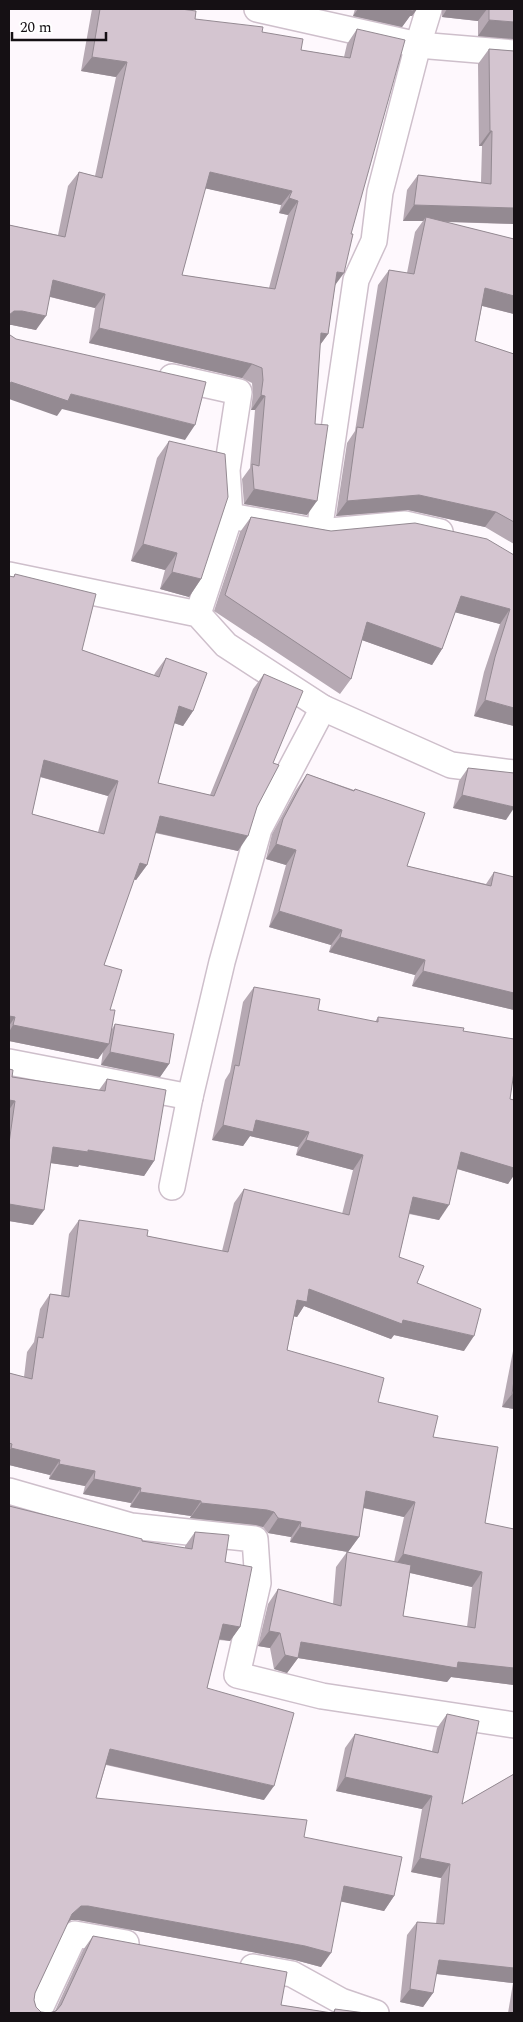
<svg xmlns="http://www.w3.org/2000/svg" width="523" height="2022" font-family="Spectral,serif">
<style>
.lines{fill:none;stroke-linecap:round;stroke-linejoin:round}
.street-casing{stroke:#cebfcb;stroke-width:28}
.street{stroke:#fff;stroke-width:25}
.wall{fill:#b6a9b3;fill-rule:evenodd}
.shaded-wall{fill:#948a92}
.building{fill:#d4c5d0;stroke:#948a92;fill-rule:evenodd}
</style>
<rect width="100%" height="100%" fill="#fef8fd"/>
<g class="lines">
<defs>
<g id="street">
<polyline points="257,9 418,45 514,53"/>
<polyline points="172,377 239,392 227,470 230,516"/>
<polyline points="319,532 405,524 440,532"/>
<polyline points="9,575 198,614 226,645 323,708 451,765 514,773"/>
<polyline points="198,614 230,516 319,532 356,280 374,241 380,192 418,45 429,9"/>
<polyline points="9,1062 190,1097"/>
<polyline points="172,1187 190,1097 222,962 259,829 323,708"/>
<polyline points="9,1491 131,1526 255,1539 258,1583 237,1675 322,1696 514,1725"/>
<polyline points="253,1967 292,1974 341,2001 376,2013"/>
<polyline points="38,2013 75,1934 126,1943"/>
</g>
</defs>
<use href="#street" class="street-casing"/>
<use href="#street" class="street"/>
</g>
<g class="wall">
<path d="M92,9H181L195,19L262,32L301,50L344,57L347,44L357,29L335,286L328,334L320,345L307,515L244,504L242,479L250,468L255,410H251L253,394L252,383L242,378L89,343L95,308L50,297L36,330L12,325H9V225L58,235L68,186L79,172L95,176L116,77L81,71ZM205,188L281,205L279,213L288,215L269,288L182,275Z"/>
<polygon points="355,9 417,9 412,16 410,16 402,27 353,16"/>
<polygon points="442,9 514,9 514,39 478,36 478,21 442,17"/>
<polygon points="489,49 514,51 514,224 445,222 514,239 514,314 482,306 475,341 514,354 514,544 485,527 408,510 336,516 347,443 355,431 378,285 389,270 407,273 415,232 423,221 403,221 407,190 418,175 481,182 482,146 479,146 478,64"/>
<polygon points="169,441 201,579 189,597 160,589 165,570 131,561 157,458"/>
<polygon points="251,517 331,531 514,555 514,726 474,716 484,672 500,624 455,612 442,649 432,665 362,640 351,679 340,694 214,611 240,532"/>
<path d="M15,574L82,650L154,675L155,673L166,658L193,711L183,726L174,723L158,783L210,795L253,689L264,674L273,763L257,807L238,851L155,833L147,865L136,880L134,879L104,965L110,1010L112,1029L115,1024L169,1064L160,1077L101,1065L103,1051L98,1059L9,1041V576L13,577ZM40,777L108,796L98,832L32,814Z"/>
<polygon points="468,768 506,820 453,808 459,781"/>
<polygon points="307,774 354,790 355,789 407,866 486,884 494,872 514,877 514,1010 412,986 415,975 329,952 331,945 269,927 286,865 266,859 272,834 296,790"/>
<path d="M254,987L318,1010L375,1022L378,1017L463,1031L510,1099L514,1100V1175L508,1184L457,1169L439,1220L409,1214L399,1257L464,1351L394,1335L391,1339L304,1306L297,1317L294,1316L287,1350L378,1402L433,1437L485,1523L514,1529V1685L451,1677L447,1682L298,1658L287,1673L274,1669L270,1648L258,1646L268,1604L278,1589L333,1604L336,1567L347,1552L394,1562L404,1517L363,1508L359,1537L348,1552L290,1542L291,1537L268,1533L263,1527L256,1525L190,1518L191,1516L130,1507L131,1503L83,1494L85,1486L49,1479L50,1475L9,1465V1373L24,1377L27,1352L34,1342L40,1309L50,1294L61,1295L69,1234L79,1220L147,1236L222,1251L234,1203L244,1189L342,1214L353,1170L296,1155L298,1147L250,1136L243,1146L212,1140L225,1080L230,1072L243,1002ZM410,1573L472,1587L467,1627L403,1616Z"/>
<polygon points="9,1069 12,1077 99,1090 107,1079 154,1161 144,1176 79,1165 78,1167 51,1163 33,1225 9,1221"/>
<polygon points="514,1349 514,1409 502,1407 513,1351"/>
<polygon points="9,1506 142,1541 185,1548 185,1546 195,1532 225,1562 240,1627 230,1641 219,1640 207,1688 264,1800 106,1765 96,1798 304,1837 394,1896 384,1911 341,1901 321,1967 295,1960 78,1920 71,1920 67,1923 35,1993 34,2000 36,2007 41,2012 49,2013 55,2011 83,1950 93,1936 281,2005 332,2013 335,2009 365,2013 9,2013"/>
<polygon points="447,1714 462,1804 514,1774 514,2013 508,2013 513,1983 436,1974 433,1993 423,2007 400,2002 407,1935 417,1922 436,1924 441,1878 411,1872 422,1809 336,1791 345,1748 355,1734 432,1751 437,1728"/>
</g>
<g class="shaded-wall">
<polygon points="358,9 417,9 412,16 410,16 402,27 353,16"/>
<polygon points="447,9 487,9 478,21 442,17"/>
<polygon points="489,20 514,22 514,39 478,36"/>
<polygon points="92,57 127,62 116,77 81,71"/>
<polygon points="490,131 492,131 482,146 479,146"/>
<polygon points="210,172 292,191 281,205 199,187"/>
<polygon points="289,198 298,201 288,215 279,213"/>
<polygon points="414,205 514,208 514,224 425,221 426,217 423,221 403,221"/>
<polygon points="337,272 344,273 333,288"/>
<polygon points="53,280 105,294 95,308 43,295"/>
<polygon points="485,288 514,296 514,314 475,304"/>
<polygon points="14,311 22,311 46,316 36,330 12,325 9,325 9,315"/>
<polygon points="99,328 252,364 242,378 89,343"/>
<polygon points="321,333 328,334 317,349"/>
<polygon points="11,382 71,394 195,425 185,440 62,409 57,416 9,399 9,385"/>
<polygon points="261,395 265,396 255,410 251,410"/>
<polygon points="254,489 317,501 307,515 244,504"/>
<polygon points="419,495 496,512 485,527 408,510 336,516 347,501"/>
<polygon points="143,544 177,553 165,570 131,561"/>
<polygon points="172,572 201,579 189,597 160,589"/>
<polygon points="461,596 510,609 500,624 450,611"/>
<polygon points="367,622 442,649 432,665 356,638"/>
<polygon points="485,700 514,708 514,726 474,716"/>
<polygon points="179,706 193,711 183,726 168,721"/>
<polygon points="44,760 118,781 108,796 34,775"/>
<polygon points="462,795 514,807 514,808 506,820 453,808"/>
<polygon points="160,816 248,836 238,851 149,831"/>
<polygon points="276,844 296,850 286,865 266,859"/>
<polygon points="140,863 147,865 136,880 129,878"/>
<polygon points="279,911 342,930 331,945 269,927"/>
<polygon points="340,937 425,960 415,975 329,952"/>
<polygon points="423,971 514,993 514,1010 412,986"/>
<polygon points="9,1016 15,1017 9,1026"/>
<polygon points="13,1025 109,1044 98,1059 9,1041 9,1032"/>
<polygon points="110,1052 169,1064 160,1077 101,1065"/>
<polygon points="9,1100 15,1101 9,1110"/>
<polygon points="256,1120 309,1132 298,1147 250,1136 243,1146 212,1140 223,1125"/>
<polygon points="306,1140 363,1155 353,1170 296,1155"/>
<polygon points="53,1147 88,1150 154,1161 144,1176 79,1165 78,1167 43,1162"/>
<polygon points="461,1152 514,1167 514,1175 508,1184 451,1167"/>
<polygon points="413,1197 449,1205 439,1220 403,1212"/>
<polygon points="9,1204 44,1210 33,1225 9,1221"/>
<polygon points="309,1289 403,1320 474,1336 464,1351 394,1335 391,1339 304,1306 297,1317 287,1315 297,1300"/>
<polygon points="512,1394 514,1394 514,1409 502,1407"/>
<polygon points="11,1448 60,1460 50,1475 9,1465 9,1451"/>
<polygon points="59,1464 95,1471 85,1486 49,1479"/>
<polygon points="94,1479 141,1488 131,1503 83,1494"/>
<polygon points="366,1491 415,1502 404,1517 356,1506"/>
<polygon points="140,1492 201,1501 191,1516 130,1507"/>
<polygon points="201,1503 267,1510 274,1512 263,1527 256,1525 190,1518"/>
<polygon points="278,1518 301,1522 291,1537 268,1533"/>
<polygon points="300,1527 359,1537 348,1552 290,1542"/>
<polygon points="403,1554 482,1572 472,1587 393,1569"/>
<polygon points="223,1624 240,1627 230,1641 213,1638"/>
<polygon points="269,1631 280,1633 270,1648 258,1646"/>
<polygon points="301,1642 514,1668 514,1685 451,1677 447,1682 298,1658 287,1673 274,1669 285,1655"/>
<polygon points="110,1749 274,1786 264,1800 100,1763"/>
<polygon points="345,1777 432,1796 422,1809 336,1791"/>
<polygon points="420,1858 450,1864 441,1878 411,1872"/>
<polygon points="344,1886 394,1896 384,1911 334,1900"/>
<polygon points="81,1906 88,1906 305,1946 331,1953 321,1967 295,1960 78,1920 71,1920 62,1928 72,1914"/>
<polygon points="439,1960 514,1968 514,1981 513,1983 429,1973"/>
<polygon points="410,1989 433,1993 423,2007 400,2002"/>
</g>
<g class="building">
<path d="M100,9H181L196,11L195,19L263,27L262,32L303,39L301,50L350,58L357,29L405,40L351,234H353L344,273L337,272L328,334L321,333L315,424L328,425L317,501L254,489L252,464L259,466L265,396L261,395L263,380L262,368L252,364L99,328L105,294L53,280L46,316L22,311H14L9,315V225L65,237L79,172L102,178L127,62L92,57ZM210,172L292,191L289,198L298,201L275,289L182,275Z"/>
<polygon points="401,9 414,9 413,11"/>
<polygon points="489,9 514,9 514,22 489,20"/>
<polygon points="489,49 514,51 514,208 414,205 418,175 491,184 492,131 490,131"/>
<polygon points="426,217 514,239 514,296 485,288 475,341 514,354 514,522 496,512 419,495 347,501 357,427 363,428 389,270 414,274"/>
<polygon points="9,334 10,335 16,339 206,382 195,425 71,394 68,401 11,382 9,385"/>
<polygon points="169,441 225,454 228,497 201,579 172,572 177,553 143,544"/>
<polygon points="251,517 331,531 415,523 487,539 514,555 514,708 485,700 495,657 510,609 461,596 442,649 367,622 351,679 225,595"/>
<path d="M15,574L96,594L82,650L159,677L166,658L207,673L193,711L179,706L158,783L214,796L264,674L303,691L273,763L279,765L257,807L248,836L160,816L147,865L140,863L104,965L122,970L110,1010H115L109,1044L13,1025L15,1017L9,1016V576L14,577ZM44,760L118,781L104,834L32,814Z"/>
<polygon points="468,768 514,773 514,807 462,795"/>
<polygon points="307,774 354,791 355,789 425,813 407,866 491,886 494,872 514,877 514,993 423,971 425,960 340,937 342,930 279,911 296,850 276,844 283,819"/>
<polygon points="254,987 320,999 318,1010 378,1022 378,1017 464,1028 463,1031 514,1039 514,1072 510,1099 514,1100 514,1168 461,1152 449,1205 413,1197 399,1257 424,1266 417,1283 481,1309 474,1336 403,1320 402,1324 309,1289 307,1302 297,1300 287,1350 384,1378 378,1402 438,1416 433,1437 498,1447 485,1523 514,1529 514,1668 458,1662 457,1668 301,1642 298,1658 285,1655 280,1633 269,1631 278,1589 341,1606 347,1552 411,1565 403,1616 475,1628 482,1572 403,1554 415,1502 366,1491 359,1537 300,1527 301,1522 278,1518 274,1512 267,1510 201,1503 201,1501 140,1492 141,1488 94,1479 95,1471 59,1464 60,1460 11,1448 12,1444 9,1443 9,1373 32,1379 38,1337 43,1338 50,1294 69,1297 79,1220 148,1230 147,1236 228,1252 244,1189 349,1215 363,1155 306,1140 309,1132 256,1120 253,1132 223,1125 235,1065 239,1066"/>
<polygon points="115,1024 174,1034 169,1064 110,1052"/>
<polygon points="9,1069 13,1070 12,1077 105,1091 107,1079 166,1090 154,1161 88,1150 88,1152 53,1147 44,1210 9,1204 9,1143 15,1101 9,1100"/>
<polygon points="514,1380 514,1394 512,1394"/>
<polygon points="9,1504 9,1506 142,1539 142,1541 192,1549 195,1532 229,1535 225,1562 252,1567 240,1627 223,1624 207,1688 294,1713 274,1786 110,1749 96,1798 307,1820 304,1837 402,1857 394,1896 344,1886 331,1953 305,1946 88,1906 81,1906 72,1914 35,1993 34,2000 36,2007 41,2012 49,2013 56,2011 61,2005 93,1936 287,1972 281,2005 332,2013 9,2013"/>
<polygon points="447,1714 479,1721 462,1804 514,1774 514,1968 439,1960 433,1993 410,1989 417,1922 444,1924 450,1864 420,1858 432,1796 345,1777 355,1734 438,1753"/>
<polygon points="335,2009 365,2013 334,2013"/>
</g>
<rect width="523" height="2022" fill="none" stroke="#151014" stroke-width="20"/>
<path d="M12 32v8h94v-8" fill="none" stroke="#151014" stroke-width="2.5"/>
<text x="20" y="32" font-size="15" fill="#151014" stroke="#ffffff" stroke-width="4" paint-order="stroke">20 m</text>
</svg>
